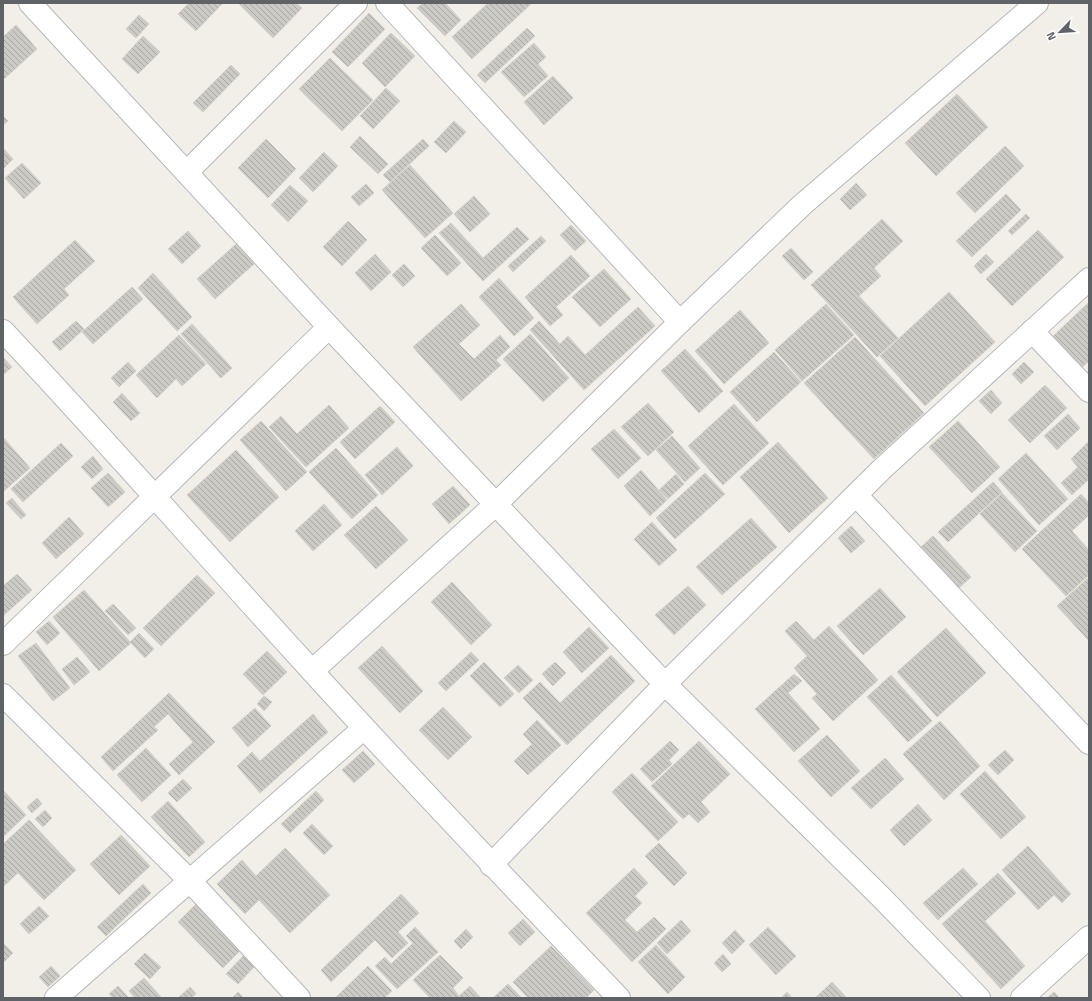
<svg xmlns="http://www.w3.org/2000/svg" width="1092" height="1001" font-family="'Titillium Web',sans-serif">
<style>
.building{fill:url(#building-back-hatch);stroke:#d6d1c6}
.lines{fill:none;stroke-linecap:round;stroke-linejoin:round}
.minor-casing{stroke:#b5b8bc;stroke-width:24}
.minor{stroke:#fff;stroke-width:22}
</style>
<defs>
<pattern id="building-back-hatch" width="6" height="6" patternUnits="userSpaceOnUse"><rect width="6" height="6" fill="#cccac5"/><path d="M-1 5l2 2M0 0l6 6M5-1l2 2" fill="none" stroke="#a9a8a4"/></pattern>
</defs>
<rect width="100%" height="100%" fill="#f1efe8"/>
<g class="building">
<polygon points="189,3 223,3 196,31 178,14"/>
<polygon points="238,3 296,3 302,8 273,38"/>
<polygon points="423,3 445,3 461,20 445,36 417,8"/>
<polygon points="488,3 532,3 472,59 452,37"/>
<polygon points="369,13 385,29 348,67 332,52"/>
<polygon points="139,15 149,24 136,38 126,29"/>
<polygon points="16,25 37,49 3,80 3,37"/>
<polygon points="527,28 535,36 485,83 477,75"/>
<polygon points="391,33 415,56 385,87 362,63"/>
<polygon points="143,36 160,52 138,74 122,59"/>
<polygon points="534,43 546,57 538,64 548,76 524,97 501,72"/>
<polygon points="330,58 373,100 342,131 299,89"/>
<polygon points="231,65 240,74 203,112 193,103"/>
<polygon points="553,76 573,98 544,125 524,102"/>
<polygon points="386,88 400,101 373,129 360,116"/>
<polygon points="957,94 988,127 936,176 905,143"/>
<polygon points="3,116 8,121 3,125"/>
<polygon points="454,121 466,132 446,153 434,142"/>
<polygon points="360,136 388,164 378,174 350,147"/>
<polygon points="266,139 296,169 268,198 238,168"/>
<polygon points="423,139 429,146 390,182 383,175"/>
<polygon points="1005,146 1024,166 975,213 956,193"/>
<polygon points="3,148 13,159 3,169"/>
<polygon points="324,152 338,166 313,192 299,178"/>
<polygon points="22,163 41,183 24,199 5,178"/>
<polygon points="410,165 453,213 425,238 382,190"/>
<polygon points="856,183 867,195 850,210 840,199"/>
<polygon points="366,184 374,193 359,206 351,197"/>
<polygon points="290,185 308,201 288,222 271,205"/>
<polygon points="1006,194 1021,210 972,257 956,241"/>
<polygon points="474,196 490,214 470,232 454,214"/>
<polygon points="1026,214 1030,218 1012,235 1008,231"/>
<polygon points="882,219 903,241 874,268 881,276 859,296 898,338 877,357 811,285"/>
<polygon points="348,221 367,240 342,266 323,247"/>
<polygon points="451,223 483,258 517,227 529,239 483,281 439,233"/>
<polygon points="571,225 586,241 575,251 560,235"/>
<polygon points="1038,230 1064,257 1012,306 986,279"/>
<polygon points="188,231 201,246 182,264 168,249"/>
<polygon points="435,235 461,263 447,276 421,248"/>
<polygon points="541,236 546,241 513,272 508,266"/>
<polygon points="75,240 95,261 64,289 69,295 37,324 13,297"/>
<polygon points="236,244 254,264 215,299 197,279"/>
<polygon points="791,248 813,272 804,280 782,256"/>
<polygon points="375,254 391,272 371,291 355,273"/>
<polygon points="986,254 994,262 981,274 974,266"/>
<polygon points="571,255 590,276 556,307 563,315 550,326 525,297"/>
<polygon points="404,264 415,276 403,287 392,275"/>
<polygon points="604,269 631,299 600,327 572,297"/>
<polygon points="153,273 192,317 177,331 138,288"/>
<polygon points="499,278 534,318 514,336 479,297"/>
<polygon points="132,287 143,299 93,344 82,332"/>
<polygon points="949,292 995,342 925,406 880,356"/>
<polygon points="1089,302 1089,361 1077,372 1048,341"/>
<polygon points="461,304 480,325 459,344 474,359 500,335 510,347 496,360 501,365 461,401 413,347"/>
<polygon points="826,304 854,335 802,381 775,350"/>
<polygon points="638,307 655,326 584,390 530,330 539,321 560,344 568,336 585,355"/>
<polygon points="740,310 769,343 724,384 695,351"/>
<polygon points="76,321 84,329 60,351 52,342"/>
<polygon points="192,324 232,368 221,378 181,334"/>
<polygon points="530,334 569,378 543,402 503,359"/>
<polygon points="179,335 206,364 182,386 176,379 157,398 136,375"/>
<polygon points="855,337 924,413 874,459 804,383"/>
<polygon points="685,349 723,391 699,413 661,371"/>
<polygon points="774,352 801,382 757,422 730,392"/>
<polygon points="3,357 12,367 3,375"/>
<polygon points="128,362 136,371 119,387 111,378"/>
<polygon points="1024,362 1034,372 1021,384 1012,374"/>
<polygon points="1045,385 1067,408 1030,443 1008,420"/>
<polygon points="991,390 1002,403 991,414 979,401"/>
<polygon points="122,393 140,413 131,421 113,402"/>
<polygon points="648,403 674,432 648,456 621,427"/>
<polygon points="734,404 769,443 723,485 688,446"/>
<polygon points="329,405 349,428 306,467 269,427 281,416 297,434"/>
<polygon points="380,406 395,422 355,459 340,442"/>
<polygon points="1068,414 1080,428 1057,450 1044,436"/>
<polygon points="261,421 307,472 286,491 240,440"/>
<polygon points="958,421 1000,467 972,493 929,447"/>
<polygon points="614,429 641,458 618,479 591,449"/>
<polygon points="672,436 700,468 685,482 656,450"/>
<polygon points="3,437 30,468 3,492"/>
<polygon points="1089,441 1089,479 1072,495 1061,483 1078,467 1071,459"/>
<polygon points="778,442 828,498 789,533 740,477"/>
<polygon points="61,443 73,456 23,502 11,489"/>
<polygon points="397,447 413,466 382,495 365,475"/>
<polygon points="336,448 378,495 352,519 309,472"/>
<polygon points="236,450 279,497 230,542 187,495"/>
<polygon points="1026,453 1068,499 1039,525 998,479"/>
<polygon points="93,456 103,469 92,479 81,467"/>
<polygon points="641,470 667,500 650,516 624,486"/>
<polygon points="108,473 125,492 108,507 91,488"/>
<polygon points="705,473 725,494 675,539 656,518"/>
<polygon points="676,474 684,484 668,499 659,490"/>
<polygon points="993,482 1002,492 948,542 938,532"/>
<polygon points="453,486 470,505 449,524 432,504"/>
<polygon points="1002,493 1037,531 1015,552 980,514"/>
<polygon points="1081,494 1089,503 1089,515 1072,531 1089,550 1089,575 1066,596 1022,549"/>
<polygon points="12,498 26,515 21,519 6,503"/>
<polygon points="324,504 342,525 313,551 295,531"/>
<polygon points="376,506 408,540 376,569 344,535"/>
<polygon points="69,517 84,534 56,559 42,543"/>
<polygon points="751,518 777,547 722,595 696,567"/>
<polygon points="652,522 677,550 659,566 634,539"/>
<polygon points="851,526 865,541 851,553 838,538"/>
<polygon points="933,536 971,577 959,588 921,547"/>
<polygon points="17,574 32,590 3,616 3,586"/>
<polygon points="197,575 215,593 161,646 143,628"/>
<polygon points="1089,577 1089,641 1057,606"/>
<polygon points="452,582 492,625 471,645 431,602"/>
<polygon points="688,586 706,605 674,635 655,615"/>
<polygon points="880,588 906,617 863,655 837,626"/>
<polygon points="84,590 131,643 99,671 53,617"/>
<polygon points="113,604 136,628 128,635 105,611"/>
<polygon points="49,621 60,633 47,645 36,632"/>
<polygon points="796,621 814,640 829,626 878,680 833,721 812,698 817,694 794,668 807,656 785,631"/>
<polygon points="589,627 609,648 582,673 563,652"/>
<polygon points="946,628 986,673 937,717 897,672"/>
<polygon points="139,633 154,649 145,658 130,642"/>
<polygon points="36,643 70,688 53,701 18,656"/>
<polygon points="382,646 423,691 400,713 358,668"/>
<polygon points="267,651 287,672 263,695 243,674"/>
<polygon points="471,652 479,660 446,691 438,683"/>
<polygon points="611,655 635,681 567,745 523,698 540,682 560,703"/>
<polygon points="77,657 90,672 74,685 62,669"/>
<polygon points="484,662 514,694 500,707 470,676"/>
<polygon points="555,662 566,673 553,686 542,674"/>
<polygon points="518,665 533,680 519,693 504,678"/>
<polygon points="794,674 802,681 788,693 820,729 794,752 755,709"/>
<polygon points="891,675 932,721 908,742 867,697"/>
<polygon points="169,693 215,742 179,775 169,764 193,742 168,714 154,727 158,730 113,771 101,757"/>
<polygon points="264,696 272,702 264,711 257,704"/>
<polygon points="443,707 472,737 448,760 419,730"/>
<polygon points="255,708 271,726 248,747 232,728"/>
<polygon points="313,714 328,732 260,793 237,766 252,752 260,761"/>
<polygon points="537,720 561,745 528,775 514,761 532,744 523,734"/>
<polygon points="940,721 980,766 944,800 903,754"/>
<polygon points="827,735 860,771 831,797 798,761"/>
<polygon points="670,741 679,750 669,760 672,764 652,782 640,769"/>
<polygon points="699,741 730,774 701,802 710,812 698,823 689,814 683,819 651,786"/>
<polygon points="146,748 171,775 142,802 117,775"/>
<polygon points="1005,750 1014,760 998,775 988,765"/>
<polygon points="363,751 375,764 354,783 342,770"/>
<polygon points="885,758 904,779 871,809 851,788"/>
<polygon points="985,771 1026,817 1001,839 960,794"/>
<polygon points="632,773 678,822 658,841 612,792"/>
<polygon points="183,779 192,788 177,802 168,793"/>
<polygon points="3,790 26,815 3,837"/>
<polygon points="316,791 324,800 290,833 281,824"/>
<polygon points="37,798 42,804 32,813 27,807"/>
<polygon points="168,801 205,842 189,857 151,817"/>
<polygon points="918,804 932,820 904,846 890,830"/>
<polygon points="45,810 52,818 43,827 35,819"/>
<polygon points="29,820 76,870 44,900 18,873 3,887 3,844"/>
<polygon points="312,824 333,846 324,855 303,833"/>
<polygon points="121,835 150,866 119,895 90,864"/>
<polygon points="659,843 687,873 674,886 645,856"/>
<polygon points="1028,846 1071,894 1062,903 1054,895 1038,910 1002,870"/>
<polygon points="285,848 330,895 290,933 259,900 245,914 217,884 242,860 256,876"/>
<polygon points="634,868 648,883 635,896 642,903 625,920 637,932 654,917 666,929 632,962 586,913"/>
<polygon points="963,868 978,884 938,920 923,903"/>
<polygon points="998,873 1016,893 985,921 1025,966 1001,989 942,924"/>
<polygon points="143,884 151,893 106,936 97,927"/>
<polygon points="401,894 419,913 398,932 408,943 392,958 375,940 331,982 321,970"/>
<polygon points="196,904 241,950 223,968 178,922"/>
<polygon points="39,906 49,916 29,934 20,924"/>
<polygon points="523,919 535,932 520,946 508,933"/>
<polygon points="681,920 691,931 667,954 657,943"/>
<polygon points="415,927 438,952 397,989 375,966 385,957 391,964 413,943 406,936"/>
<polygon points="768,927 796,956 776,975 749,945"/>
<polygon points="466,929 473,937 461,949 454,941"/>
<polygon points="735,930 745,941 732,954 722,943"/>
<polygon points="3,943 13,953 3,963"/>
<polygon points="656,945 685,977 668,994 638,962"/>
<polygon points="551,946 594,990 586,998 528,998 513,982"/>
<polygon points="145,953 161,967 150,979 134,964"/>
<polygon points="723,954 731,964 722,972 714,963"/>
<polygon points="244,955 255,966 238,984 226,974"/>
<polygon points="440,955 463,978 453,988 459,996 470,986 481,998 430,998 413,980"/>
<polygon points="51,966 60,976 48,987 39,977"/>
<polygon points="368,966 392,991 384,998 335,998"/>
<polygon points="144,978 162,998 135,998 129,991"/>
<polygon points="832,982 847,998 815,998"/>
<polygon points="508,984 522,998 493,998"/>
<polygon points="118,986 129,998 113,998 109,994"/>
<polygon points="190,987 196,994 191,998 178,998"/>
<polygon points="238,992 244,998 232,998"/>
<polygon points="787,992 792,998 781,998"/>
<polygon points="1054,992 1060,998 1047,998"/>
</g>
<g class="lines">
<defs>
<g id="minor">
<polyline points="30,3 329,327 665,684 881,897 979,998"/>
<polyline points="387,3 680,322"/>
<polyline points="187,172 356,3"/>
<path d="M3,331C108,442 209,559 313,672C413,782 516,890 619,998"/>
<polyline points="1032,331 1089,391"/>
<polyline points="856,495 1089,743"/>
<polyline points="3,644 329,327"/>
<polyline points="312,671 496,504 680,322 802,205 1037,3"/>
<polyline points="3,695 190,881 299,998"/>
<polyline points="491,865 665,684 882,469 1089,279"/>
<polyline points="56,998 364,728"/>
<polyline points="1022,998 1089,937"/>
</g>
</defs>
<use href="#minor" class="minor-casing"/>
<use href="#minor" class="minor"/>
</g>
<rect width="1092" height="1001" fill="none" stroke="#5f6368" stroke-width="8"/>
<g transform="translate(1060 32) rotate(245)" stroke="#ffffff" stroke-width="3" paint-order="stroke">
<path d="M0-3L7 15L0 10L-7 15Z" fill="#5f6368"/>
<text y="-6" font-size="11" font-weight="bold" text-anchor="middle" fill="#5f6368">N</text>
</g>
</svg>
